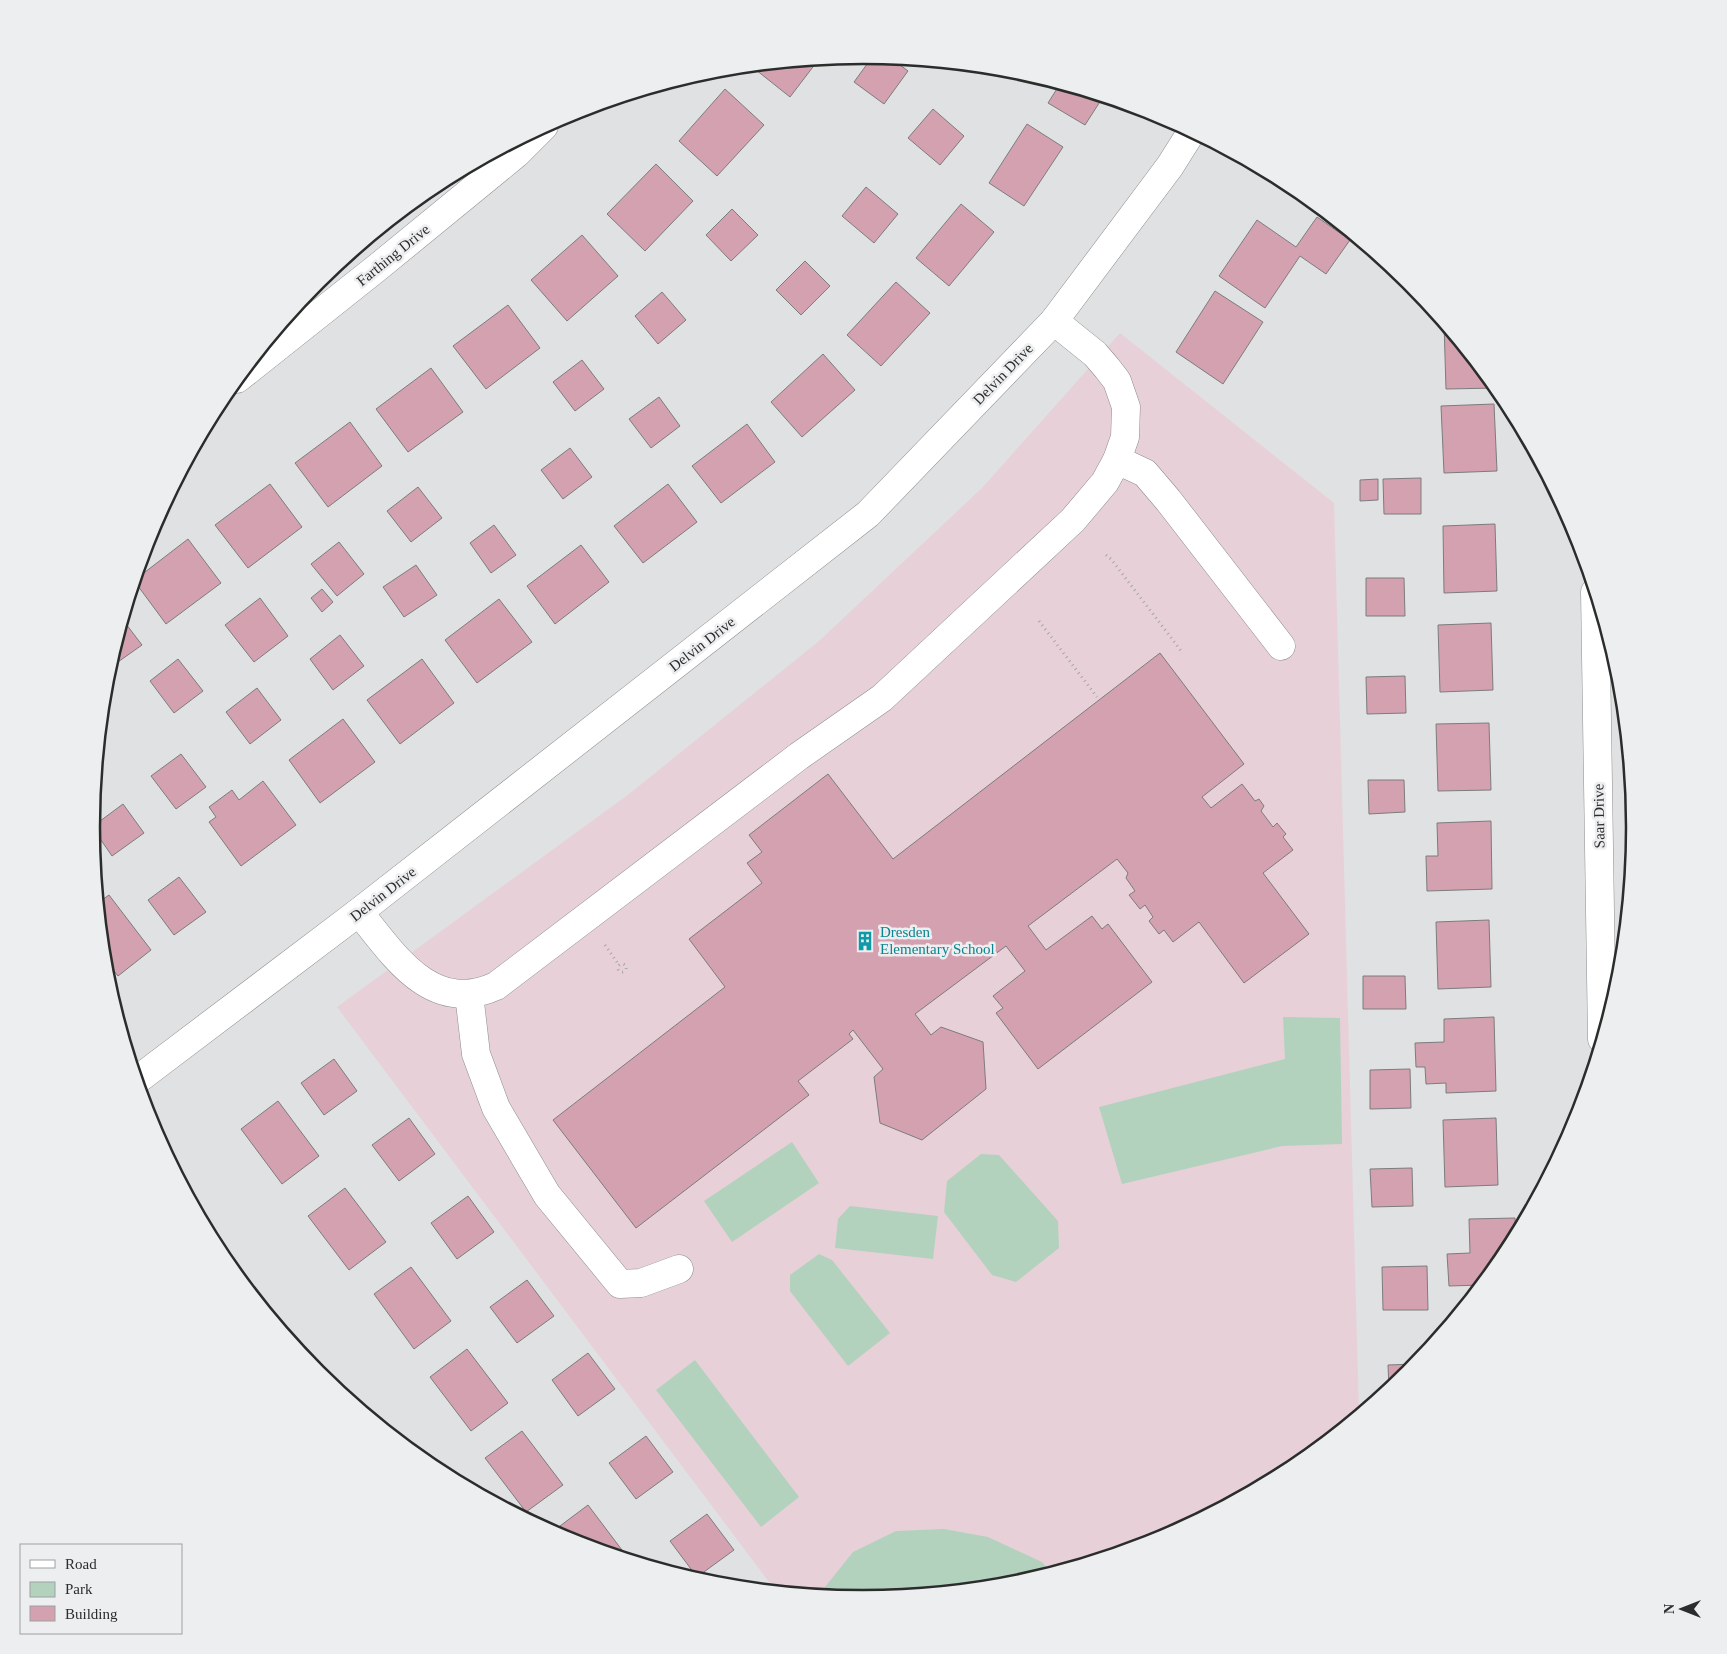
<svg xmlns="http://www.w3.org/2000/svg" width="1727" height="1654" font-family="Georgia,serif">
<style>
.education{fill:#e8d0d9}
.green{fill:#b2d2be}
.building{fill:#d3a1af;stroke:#7d7c7d}
.lines{fill:none;stroke-linecap:round;stroke-linejoin:round}
.minor-casing{stroke:#8d8e8f;stroke-width:29}
.path{stroke:#a5a6a6;stroke-width:3;stroke-dasharray:1 4;stroke-linecap:butt}
.minor{stroke:#fff;stroke-width:28}
.labels{text-anchor:middle;stroke-width:5;stroke-linejoin:round;paint-order:stroke}
.street-label{font-size:15px;fill:#2b2c2c;stroke:#edeeef}
.culture-label{font-size:15px;fill:#0d838f;stroke:#edeeef;text-anchor:start}
.rim{fill:none;stroke:#2b2c2c;stroke-width:2.5}
</style>
<rect width="100%" height="100%" fill="#e0e1e2"/>
<polygon class="education" points="1120,333 1334,503 1359,1414 1292,1469 1159,1540 1014,1584 863,1599 775,1590 337,1007 629,794 819,641 982,488"/>
<g class="green">
<polygon points="1283,1017 1340,1018 1342,1144 1282,1146 1122,1184 1099,1107 1285,1059"/>
<polygon points="792,1142 819,1183 732,1242 704,1201"/>
<polygon points="981,1154 999,1155 1058,1221 1059,1248 1016,1282 992,1275 944,1212 947,1181"/>
<polygon points="850,1206 938,1216 933,1259 835,1248 838,1219"/>
<polygon points="819,1254 832,1260 890,1333 848,1366 790,1291 790,1275"/>
<polygon points="695,1360 799,1497 761,1527 656,1390"/>
<polygon points="944,1529 988,1537 1042,1562 1051,1573 1014,1584 863,1599 830,1596 825,1587 853,1552 896,1531"/>
</g>
<g class="building">
<polygon points="873,56 891,58 908,71 884,104 854,82"/>
<polygon points="819,59 790,97 751,66"/>
<polygon points="1060,84 1103,97 1085,125 1048,103"/>
<polygon points="725,89 764,125 717,176 679,141"/>
<polygon points="933,109 964,136 940,165 908,138"/>
<polygon points="1027,124 1063,147 1024,206 989,183"/>
<polygon points="656,164 693,201 645,251 607,214"/>
<polygon points="866,187 898,214 874,243 842,216"/>
<polygon points="961,204 994,232 949,286 916,258"/>
<polygon points="732,209 758,235 731,261 706,235"/>
<polygon points="1317,217 1350,240 1326,274 1300,256 1265,308 1219,276 1257,220 1296,247"/>
<polygon points="582,235 618,276 567,321 531,280"/>
<polygon points="805,261 830,286 801,315 776,290"/>
<polygon points="896,282 930,313 881,366 847,335"/>
<polygon points="1215,291 1263,322 1223,384 1176,352"/>
<polygon points="662,292 686,320 658,344 635,316"/>
<polygon points="508,305 540,348 486,389 453,346"/>
<polygon points="1444,324 1497,388 1446,389"/>
<polygon points="823,354 855,390 802,437 771,402"/>
<polygon points="582,360 604,389 575,411 553,382"/>
<polygon points="431,368 463,412 408,452 376,409"/>
<polygon points="659,397 680,426 651,448 629,419"/>
<polygon points="1494,404 1497,471 1444,473 1441,406"/>
<polygon points="350,422 382,466 328,507 295,463"/>
<polygon points="747,424 775,462 721,503 692,466"/>
<polygon points="570,448 592,477 563,499 541,470"/>
<polygon points="1421,478 1421,514 1384,514 1383,479"/>
<polygon points="1378,479 1378,500 1360,501 1360,480"/>
<polygon points="270,484 302,527 248,568 215,525"/>
<polygon points="668,484 697,522 643,563 614,526"/>
<polygon points="418,487 442,518 411,542 387,511"/>
<polygon points="1495,524 1497,591 1444,593 1443,526"/>
<polygon points="494,525 516,555 491,573 470,543"/>
<polygon points="188,539 221,583 166,624 135,582 136,579"/>
<polygon points="339,542 364,574 337,596 311,564"/>
<polygon points="581,545 609,582 555,624 527,586"/>
<polygon points="416,565 437,595 404,617 383,587"/>
<polygon points="1366,578 1404,578 1405,616 1366,616"/>
<polygon points="322,589 333,602 322,612 311,598"/>
<polygon points="260,598 288,636 254,662 225,625"/>
<polygon points="499,599 532,642 477,683 445,640"/>
<polygon points="123,620 142,645 108,669"/>
<polygon points="1491,623 1493,690 1440,692 1438,625"/>
<polygon points="340,635 364,666 333,690 310,659"/>
<polygon points="1160,653 1244,764 1202,797 1211,808 1242,784 1255,801 1259,799 1264,806 1261,811 1273,827 1277,823 1286,834 1283,837 1293,850 1263,873 1309,934 1244,983 1199,922 1173,942 1164,930 1159,934 1149,921 1153,917 1145,905 1140,909 1129,895 1135,891 1126,878 1128,873 1117,859 1028,926 1046,950 1092,916 1102,929 1108,924 1152,982 1038,1069 996,1013 1003,1008 993,996 1025,971 1006,946 915,1014 931,1035 941,1027 983,1042 986,1089 922,1140 880,1123 874,1077 883,1069 853,1030 849,1034 853,1039 798,1081 809,1095 636,1228 553,1120 725,987 689,939 762,883 747,863 762,852 749,835 828,774 893,859"/>
<polygon points="178,659 203,691 174,713 150,681"/>
<polygon points="422,659 454,703 400,744 367,700"/>
<polygon points="1405,676 1406,713 1367,714 1366,677"/>
<polygon points="257,688 281,720 250,744 226,712"/>
<polygon points="343,719 375,762 320,803 289,760"/>
<polygon points="1489,723 1491,790 1438,791 1436,724"/>
<polygon points="181,754 206,787 176,809 151,776"/>
<polygon points="1368,780 1404,780 1405,812 1369,814"/>
<polygon points="263,781 296,825 241,866 209,822 216,817 209,807 232,790 239,800"/>
<polygon points="123,804 144,833 112,856 92,827"/>
<polygon points="1491,821 1492,889 1427,891 1426,856 1438,856 1437,823"/>
<polygon points="179,877 206,912 174,935 148,900"/>
<polygon points="109,895 151,950 118,976 104,958 99,902"/>
<polygon points="1489,920 1491,987 1438,989 1436,922"/>
<polygon points="1363,976 1405,976 1406,1009 1363,1009"/>
<polygon points="1494,1017 1496,1091 1446,1093 1446,1083 1426,1084 1425,1067 1416,1067 1415,1043 1444,1042 1444,1019"/>
<polygon points="334,1059 357,1091 324,1115 301,1083"/>
<polygon points="1410,1069 1411,1108 1370,1109 1370,1070"/>
<polygon points="278,1101 319,1156 282,1184 241,1129"/>
<polygon points="409,1118 435,1154 399,1181 372,1145"/>
<polygon points="1496,1118 1498,1185 1445,1187 1443,1120"/>
<polygon points="1412,1168 1413,1206 1372,1207 1370,1169"/>
<polygon points="345,1188 386,1242 349,1270 308,1216"/>
<polygon points="468,1196 494,1232 457,1259 431,1223"/>
<polygon points="1515,1218 1516,1236 1505,1256 1482,1285 1449,1286 1447,1254 1470,1253 1469,1219"/>
<polygon points="1427,1266 1428,1310 1383,1310 1382,1267"/>
<polygon points="411,1267 451,1321 414,1349 374,1294"/>
<polygon points="527,1280 554,1316 517,1343 490,1307"/>
<polygon points="467,1349 508,1403 471,1431 430,1377"/>
<polygon points="588,1353 615,1389 578,1416 552,1380"/>
<polygon points="1416,1364 1409,1373 1389,1390 1388,1365"/>
<polygon points="522,1431 563,1485 526,1512 485,1458"/>
<polygon points="646,1436 673,1472 636,1499 609,1463"/>
<polygon points="588,1505 628,1558 568,1540 552,1532"/>
<polygon points="707,1514 734,1550 697,1577 670,1541"/>
</g>
<g class="lines">
<defs>
<g id="minor">
<polyline points="237,379 378,267 516,154 544,126"/>
<polyline points="1117,460 1145,473 1168,500 1281,646"/>
<polyline points="1595,592 1602,1039"/>
<path d="M359,912C395,957 432,1015 496,986L799,756L882,698L1073,520L1105,482L1117,460L1125,437L1126,407L1117,381L1107,368L1095,354L1054,321"/>
<polyline points="469,994 476,1054 496,1108 547,1195 620,1284 641,1283 679,1269"/>
<polyline points="137,1080 359,912 868,514 1054,321 1170,166 1192,131"/>
</g>
</defs>
<use href="#minor" class="minor-casing"/>
<g class="path">
<polyline points="1106,555 1111,559 1182,652"/>
<polyline points="1039,621 1097,697"/>
<polyline points="605,945 619,965"/>
<circle cx="622" cy="968" r="4"/>
</g>
<use href="#minor" class="minor"/>
</g>
<defs>
<symbol id="building-bare" viewBox="-9 -9 18 18"><path d="M-4-6H4V6H1V3H-1V6H-4ZM-2.5-4.3h1.7v1.8h-1.7ZM.8-4.3h1.7v1.8H.8ZM-2.5-1h1.7V.8h-1.7ZM.8-1h1.7V.8H.8Z" fill="#0f9aa8" stroke="#edeeef" stroke-width="2.5" paint-order="stroke"/></symbol>
</defs>
<g fill-rule="evenodd">
<use href="#building-bare" x="851" y="927" width="28" height="28"/>
</g>
<g class="labels">
<g class="street-label">
<text transform="translate(393 255) rotate(-39)" y="5">Farthing Drive</text>
<text transform="translate(1003 374) rotate(-46)" y="5">Delvin Drive</text>
<text transform="translate(702 644) rotate(-38)" y="5">Delvin Drive</text>
<text transform="translate(1599 816) rotate(-91)" y="5">Saar Drive</text>
<text transform="translate(383 894) rotate(-38)" y="5">Delvin Drive</text>
</g>
<g class="culture-label">
<text x="880" y="937">Dresden<tspan x="880" dy="17">Elementary School</tspan></text>
</g>
</g>
<path d="M0 0H1727V1654H0ZM100 827a763 763 0 1 1 1526 0a763 763 0 1 1-1526 0Z" fill="#edeeef" fill-rule="evenodd"/>
<path class="rim" d="M100 827a763 763 0 1 1 1526 0a763 763 0 1 1-1526 0Z"/>
<rect x="20" y="1544" width="162" height="90" fill="#edeeef" stroke="#9fa0a1"/>
<rect x="30" y="1560" width="25" height="8" fill="#ffffff" stroke="#9fa0a1"/>
<text x="65" y="1569" font-size="15" fill="#2b2c2c">Road</text>
<rect x="30" y="1582" width="25" height="15" fill="#b2d2be" stroke="#9fa0a1"/>
<text x="65" y="1594" font-size="15" fill="#2b2c2c">Park</text>
<rect x="30" y="1606" width="25" height="15" fill="#d3a1af" stroke="#9fa0a1"/>
<text x="65" y="1619" font-size="15" fill="#2b2c2c">Building</text>
<g transform="translate(1682 1609) rotate(270)" stroke="#edeeef" stroke-width="4" paint-order="stroke">
<path d="M0-4L9 19L0 12L-9 19Z" fill="#2b2c2c"/>
<text y="-8" font-size="14" font-weight="bold" text-anchor="middle" fill="#2b2c2c">N</text>
</g>
</svg>
